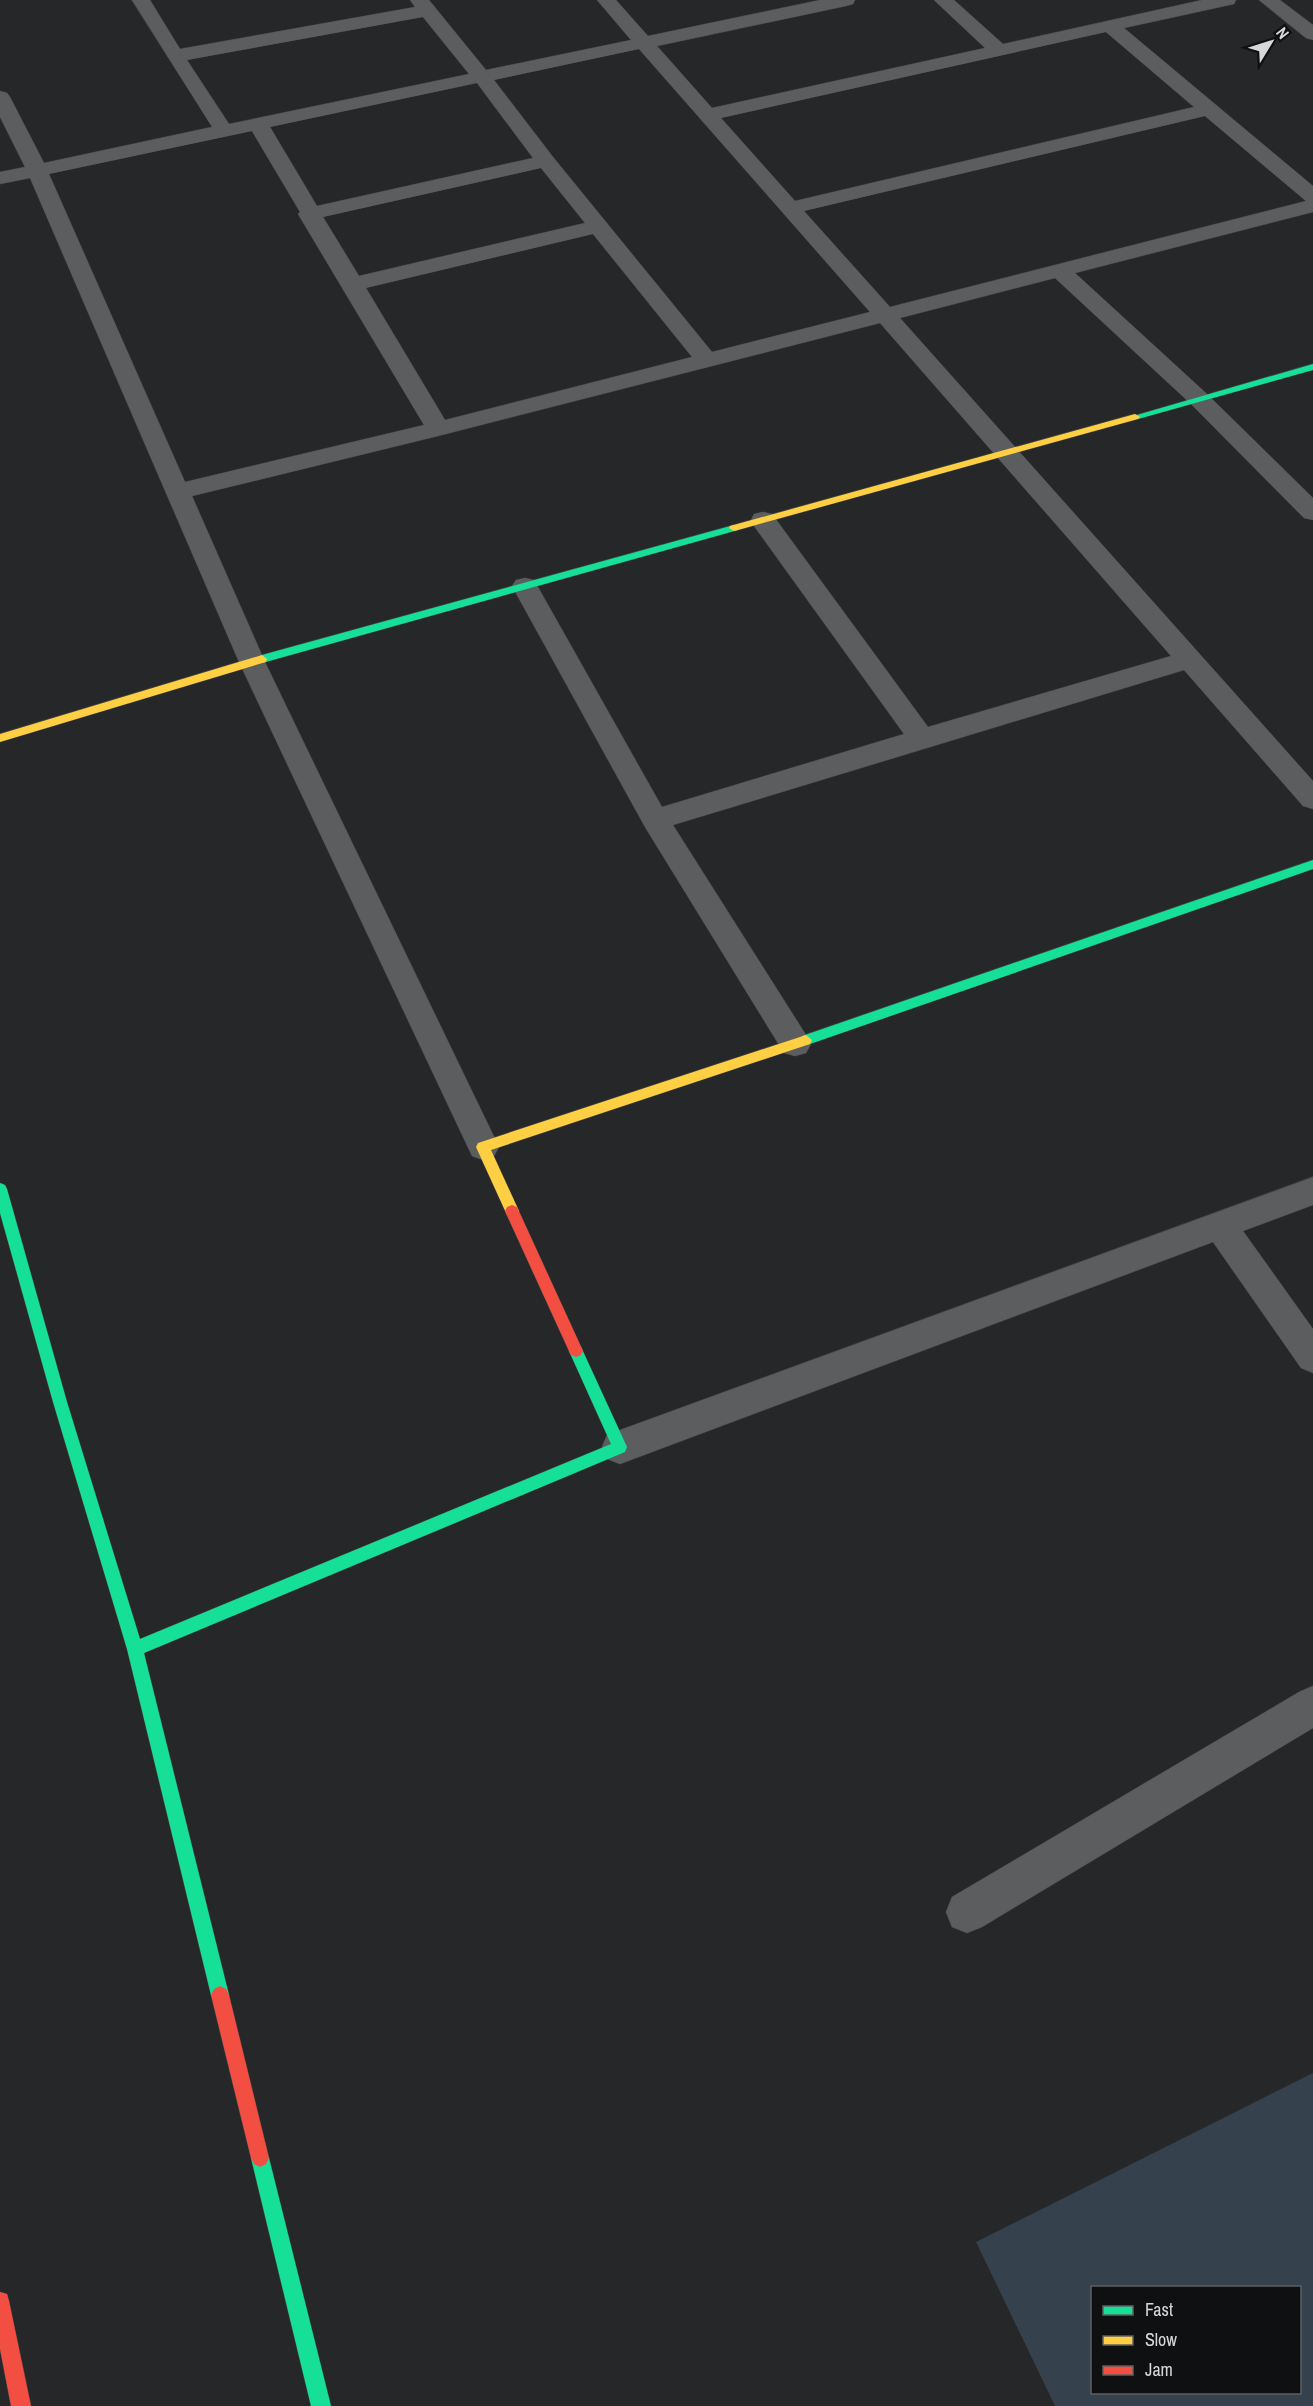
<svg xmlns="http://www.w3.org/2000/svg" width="1313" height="2406" font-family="'Archivo Narrow',sans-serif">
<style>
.building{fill:#35414c;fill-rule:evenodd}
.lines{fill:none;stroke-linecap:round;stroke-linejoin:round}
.street-casing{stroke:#424344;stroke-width:1}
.fast-casing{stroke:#424344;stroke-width:1}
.slow-casing{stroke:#424344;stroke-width:1}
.jam-casing{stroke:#424344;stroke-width:1}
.street{fill:#5c5d5f;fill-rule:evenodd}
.fast{fill:#16e098;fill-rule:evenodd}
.slow{fill:#ffcf43;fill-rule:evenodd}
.jam{fill:#f24e42;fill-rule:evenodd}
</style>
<rect width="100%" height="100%" fill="#252729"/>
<path class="building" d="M1313,2073V2406H1055L976,2242ZM1092,2288H1300V2392H1092Z"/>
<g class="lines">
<defs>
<g id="street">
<path d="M132,0H150L180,49L415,7L410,0H429L486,70L631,40L597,0H616L648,36L820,0H855L853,4L846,6L657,46L712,108L985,48L934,0H954L1003,44L1202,0H1236L1234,4L1124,28L1313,186V212L1075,273L1207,394L1313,498V520L1304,518L1191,404L1055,278L900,318L1313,781V809L1303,806L1184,670L673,825L806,1035L811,1044L806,1053L795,1056L784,1053L645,827L512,586L516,580L525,578L534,580L662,807L904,734L754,526L751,520L754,514L763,512L772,514L928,727L1171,656L880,323L438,436L192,496L265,662L499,1147L494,1156L483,1160L472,1156L239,662L30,178L0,184V172L25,167L0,117V91L7,93L10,97L44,163L212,127ZM423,17L469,74L229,124L187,60ZM1106,32L1194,107L795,201L721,118ZM639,49L870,312L712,352L553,157L494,80ZM477,83L533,158L317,206L270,127ZM1205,116L1306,201L890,307L804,211ZM252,131L300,212L298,214L424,425L185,482L49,174ZM541,168L585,223L359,276L323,217ZM593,234L692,357L445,420L366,288Z"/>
<polygon points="1259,0 1280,0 1313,25 1313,40 1306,38"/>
<polygon points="1313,1177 1313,1205 1243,1231 1313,1329 1313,1373 1301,1368 1213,1242 620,1464 607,1459 602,1447 607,1435 620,1430"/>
<polygon points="1313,1686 1313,1728 982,1927 967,1933 952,1927 946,1912 952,1897 1299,1692"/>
</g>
<g id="fast">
<polygon points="1313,364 1313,370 1138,419 1130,417"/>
<polygon points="734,525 738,526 738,530 262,663 257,659 262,655"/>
<polygon points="1313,860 1313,869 810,1044 806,1045 800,1040 802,1036"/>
<polygon points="0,1183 5,1185 7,1189 67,1402 140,1639 611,1444 569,1351 571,1347 576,1345 581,1347 627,1447 625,1452 144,1653 229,1995 226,2001 220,2004 214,2001 211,1995 127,1649 53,1402 0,1213"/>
<polygon points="260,2149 266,2152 269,2158 331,2406 311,2406 251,2158 254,2152"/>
</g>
<g id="slow">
<polygon points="1135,414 1140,417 1138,419 738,530 734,531 729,528 730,526"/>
<polygon points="262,655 267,659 266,662 0,742 0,734"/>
<polygon points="806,1035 812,1040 810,1044 491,1150 519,1211 517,1215 507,1215 476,1147 478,1143"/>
</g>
<g id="jam">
<polygon points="512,1205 517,1207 583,1351 581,1355 576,1357 571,1355 569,1351 505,1211 507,1207"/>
<polygon points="220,1986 226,1989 229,1995 269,2158 266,2164 260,2167 254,2164 251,2158 211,1995 214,1989"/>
<polygon points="0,2292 7,2294 9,2301 31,2406 11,2406 0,2349"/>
</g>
</defs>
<use href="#street" class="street-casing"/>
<use href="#fast" class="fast-casing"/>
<use href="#slow" class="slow-casing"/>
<use href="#jam" class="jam-casing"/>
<use href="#street" class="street"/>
<use href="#fast" class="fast"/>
<use href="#slow" class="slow"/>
<use href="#jam" class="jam"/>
</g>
<rect x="1091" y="2286" width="210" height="108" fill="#0f1011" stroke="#5e6061" stroke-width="1.5"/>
<rect x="1103" y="2306" width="30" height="9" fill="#16e098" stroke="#5e6061" stroke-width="1.5"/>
<text x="1145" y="2316" font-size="18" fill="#d5d7da">Fast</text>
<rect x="1103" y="2336" width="30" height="9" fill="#ffcf43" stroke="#5e6061" stroke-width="1.5"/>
<text x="1145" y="2346" font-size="18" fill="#d5d7da">Slow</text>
<rect x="1103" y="2366" width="30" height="9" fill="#f24e42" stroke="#5e6061" stroke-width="1.5"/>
<text x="1145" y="2376" font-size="18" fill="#d5d7da">Jam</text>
<g transform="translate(1271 42) rotate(52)" stroke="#0f1011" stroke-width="4.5" paint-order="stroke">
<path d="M0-4.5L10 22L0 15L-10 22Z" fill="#d5d7da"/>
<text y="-9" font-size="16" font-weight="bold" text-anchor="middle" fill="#d5d7da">N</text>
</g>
</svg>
